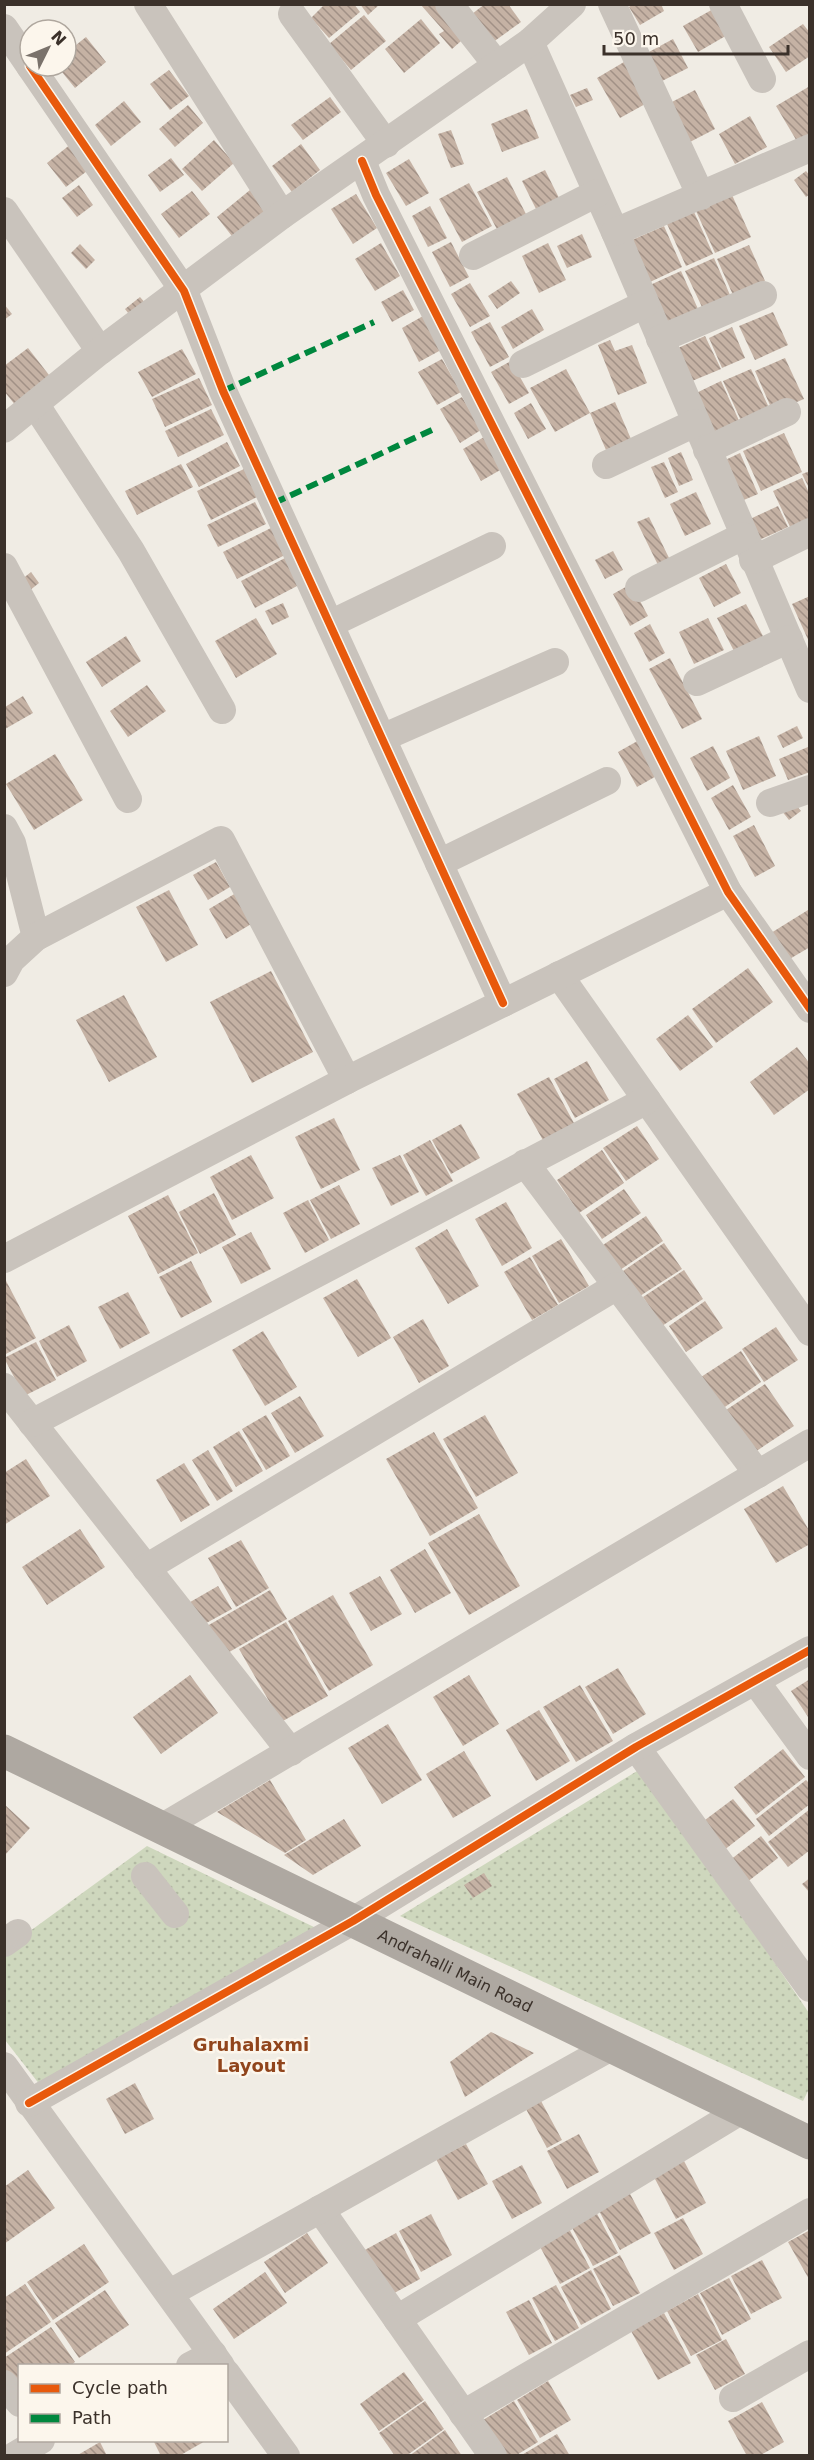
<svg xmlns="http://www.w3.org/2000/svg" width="814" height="2460" font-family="'DejaVu Sans',sans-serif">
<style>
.green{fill:url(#green-dots)}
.building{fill:url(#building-back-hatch)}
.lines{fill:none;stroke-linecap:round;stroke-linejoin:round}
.minor{stroke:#c9c3bc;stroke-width:28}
.major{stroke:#aea8a1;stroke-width:33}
.quiet{stroke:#00873e;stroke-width:6;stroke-dasharray:12 6;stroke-linecap:butt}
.cycleway-casing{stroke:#fcf6ec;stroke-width:11}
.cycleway{stroke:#e8590c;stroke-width:8}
.labels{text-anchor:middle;stroke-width:5;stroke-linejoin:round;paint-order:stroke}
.street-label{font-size:16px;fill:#3b312a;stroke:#fcf6ec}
.neighbourhood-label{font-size:18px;font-weight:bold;fill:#91451c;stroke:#fcf6ec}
</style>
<defs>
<pattern id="green-dots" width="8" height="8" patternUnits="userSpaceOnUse" patternTransform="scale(1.5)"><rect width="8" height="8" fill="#ced7bd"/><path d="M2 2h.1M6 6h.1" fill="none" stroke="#b2b9a3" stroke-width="1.8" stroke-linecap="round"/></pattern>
<pattern id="building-back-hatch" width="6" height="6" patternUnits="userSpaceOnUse" patternTransform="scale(1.5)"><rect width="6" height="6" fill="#c5b2a4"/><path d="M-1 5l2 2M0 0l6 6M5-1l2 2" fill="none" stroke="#a19186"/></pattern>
</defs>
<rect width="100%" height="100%" fill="#f0ece4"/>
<g class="green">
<polygon points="642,1768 809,2013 809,2089 803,2101 400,1916"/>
<polygon points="147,1846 316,1928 40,2085 5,2040 4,1950"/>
</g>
<g class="building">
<polygon points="325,4 354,4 360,12 329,38 311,18"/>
<polygon points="360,4 380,4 368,15"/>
<polygon points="485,4 508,4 521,22 489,45 468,17"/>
<polygon points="633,4 661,4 664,11 640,25 629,7"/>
<polygon points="421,5 444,5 469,34 452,49 439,34 444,31"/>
<polygon points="715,8 729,34 698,52 683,26"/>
<polygon points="364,15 386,41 351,70 329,44"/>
<polygon points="421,19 440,43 404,73 385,49"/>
<polygon points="803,24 810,33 810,56 786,72 769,47"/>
<polygon points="86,37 106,62 75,88 57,66 66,66 66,53"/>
<polygon points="673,39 688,68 662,81 647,53"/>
<polygon points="624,62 647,103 620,118 597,78"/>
<polygon points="169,70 189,96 170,110 150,84"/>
<polygon points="810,86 810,136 798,143 776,106"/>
<polygon points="587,88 593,100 576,107 570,95"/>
<polygon points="695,90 715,129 688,143 668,104"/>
<polygon points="330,97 341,112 303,140 291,125"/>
<polygon points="124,101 141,122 111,146 95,125"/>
<polygon points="188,105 203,123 175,147 159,129"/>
<polygon points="527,109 539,138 502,152 491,124"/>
<polygon points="750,116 767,147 735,164 719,134"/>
<polygon points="451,130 464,164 451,168 438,134"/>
<polygon points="214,140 234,163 202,191 182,169"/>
<polygon points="71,144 91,168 66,187 47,163"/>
<polygon points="301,144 320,170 292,192 272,166"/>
<polygon points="171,158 184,175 160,192 148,175"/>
<polygon points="409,159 429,193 406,206 386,173"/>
<polygon points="545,170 560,200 537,211 522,181"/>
<polygon points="806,171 810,176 810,194 806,197 794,180"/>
<polygon points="507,177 528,218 499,233 477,192"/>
<polygon points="469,183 492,226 462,242 439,199"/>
<polygon points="79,185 93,205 77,217 62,198"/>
<polygon points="250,190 269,213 235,240 217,217"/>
<polygon points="192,191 210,214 179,238 161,214"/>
<polygon points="356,194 377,228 353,244 331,209"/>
<polygon points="732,195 751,237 715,253 696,211"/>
<polygon points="430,206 447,238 428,247 412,216"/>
<polygon points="694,212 713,254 686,266 667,224"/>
<polygon points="664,226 682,267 650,282 632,240"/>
<polygon points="582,234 592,257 567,268 557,246"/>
<polygon points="451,242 469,277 450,287 432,252"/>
<polygon points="381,243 400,276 375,291 355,259"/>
<polygon points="548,243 566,280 539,293 522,256"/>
<polygon points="80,244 95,260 86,269 71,253"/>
<polygon points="749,245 765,281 733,295 717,259"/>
<polygon points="714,258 730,295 702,307 685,271"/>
<polygon points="681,271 698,309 667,323 650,285"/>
<polygon points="511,281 520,293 497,309 488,296"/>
<polygon points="470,283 490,316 470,327 451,294"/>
<polygon points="403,290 414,310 392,322 381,302"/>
<polygon points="140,297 147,305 132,318 125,309"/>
<polygon points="4,304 12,314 4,320"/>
<polygon points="532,309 544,330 513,349 501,327"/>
<polygon points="773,312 788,345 755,360 739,326"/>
<polygon points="423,316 441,350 419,362 402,328"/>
<polygon points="490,322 509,357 490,367 471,332"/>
<polygon points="732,327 745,358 722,368 709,338"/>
<polygon points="705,336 721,369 692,381 678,348"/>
<polygon points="610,340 615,351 632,345 647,383 618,395 598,345"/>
<polygon points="28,348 56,384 20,411 4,391 4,366"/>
<polygon points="182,349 196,374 152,397 138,372"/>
<polygon points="785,358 804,399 773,412 755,371"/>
<polygon points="442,359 461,392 437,405 418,372"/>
<polygon points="511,361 529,393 509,404 491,372"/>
<polygon points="566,369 590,413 615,402 631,439 606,450 590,413 555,432 530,388"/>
<polygon points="751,369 771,412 743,425 723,381"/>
<polygon points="199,378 212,405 165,427 152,399"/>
<polygon points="721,381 741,425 712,438 692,395"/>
<polygon points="462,397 481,430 460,443 440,409"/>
<polygon points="531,403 546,429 528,439 514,413"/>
<polygon points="211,409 224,435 178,457 165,431"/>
<polygon points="784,433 802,472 761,491 743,451"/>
<polygon points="484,437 502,469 481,481 463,449"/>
<polygon points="227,442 240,466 199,487 186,464"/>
<polygon points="681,452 693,480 679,486 668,458"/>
<polygon points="740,453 758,494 739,502 721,462"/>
<polygon points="664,462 678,492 665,498 651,467"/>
<polygon points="181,464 193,487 137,515 125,491"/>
<polygon points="244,469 257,497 211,520 197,491"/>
<polygon points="810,471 810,490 802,474"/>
<polygon points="802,478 810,495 810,523 792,531 773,491"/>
<polygon points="696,492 711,524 685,536 670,504"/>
<polygon points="255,502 266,524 218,547 207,525"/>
<polygon points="778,506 788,527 759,540 750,519"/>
<polygon points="649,517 670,560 658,565 637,522"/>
<polygon points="271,528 285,555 237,579 223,552"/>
<polygon points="613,551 623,570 605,579 595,560"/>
<polygon points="285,558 299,585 255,608 241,581"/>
<polygon points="726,564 741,593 714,607 699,578"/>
<polygon points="31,572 39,583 24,595 16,584"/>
<polygon points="631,584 648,616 630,626 613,594"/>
<polygon points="810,596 810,644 792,604"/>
<polygon points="283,603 289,617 272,625 265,611"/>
<polygon points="746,604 764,638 735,653 717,618"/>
<polygon points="256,618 277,654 236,678 215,641"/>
<polygon points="708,618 724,650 694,664 679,632"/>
<polygon points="650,624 665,653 649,662 634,633"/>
<polygon points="126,636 141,661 102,687 86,662"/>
<polygon points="670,658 702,719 682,729 649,669"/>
<polygon points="147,685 166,711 128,737 110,711"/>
<polygon points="23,696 33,713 5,729 5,707"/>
<polygon points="797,726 803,738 783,748 777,736"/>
<polygon points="759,736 776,776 743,790 726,751"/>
<polygon points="641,739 660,774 637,787 618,752"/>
<polygon points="713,746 730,778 707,791 690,758"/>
<polygon points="808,747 810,772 788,780 779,759"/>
<polygon points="55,754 83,800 34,830 6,784"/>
<polygon points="733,785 751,817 729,830 711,798"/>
<polygon points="792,801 801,811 789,820 781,810"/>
<polygon points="754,825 775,866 755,877 733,836"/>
<polygon points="216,862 230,887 208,900 193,875"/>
<polygon points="169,890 198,945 166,962 136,907"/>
<polygon points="236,893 253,923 226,939 209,909"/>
<polygon points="808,910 810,947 788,960 771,933"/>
<polygon points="748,968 773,1002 716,1043 692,1009"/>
<polygon points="271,971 313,1052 252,1083 210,1002"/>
<polygon points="124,995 157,1057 109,1082 76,1020"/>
<polygon points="688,1015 713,1047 680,1071 656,1039"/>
<polygon points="797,1047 810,1064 810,1089 774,1115 750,1082"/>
<polygon points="587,1061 609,1100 575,1118 554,1079"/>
<polygon points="549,1077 575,1125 544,1142 517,1094"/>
<polygon points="334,1118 360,1170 321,1189 295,1137"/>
<polygon points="461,1124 480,1158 451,1174 432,1140"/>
<polygon points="637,1126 659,1159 626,1181 603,1148"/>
<polygon points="430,1140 453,1181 426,1196 403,1155"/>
<polygon points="602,1150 624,1183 579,1213 557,1180"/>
<polygon points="251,1155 274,1198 232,1220 210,1177"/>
<polygon points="400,1155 419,1192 391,1206 372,1168"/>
<polygon points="339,1185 360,1224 331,1239 310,1200"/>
<polygon points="624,1189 641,1213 602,1239 586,1215"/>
<polygon points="214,1193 236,1235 200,1254 179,1212"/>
<polygon points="168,1195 198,1253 158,1274 128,1216"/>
<polygon points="308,1200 329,1240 305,1253 283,1213"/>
<polygon points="506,1202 532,1248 502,1266 475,1219"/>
<polygon points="646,1216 663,1241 620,1270 603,1245"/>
<polygon points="447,1229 479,1286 448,1304 415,1248"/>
<polygon points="251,1232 271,1269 241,1284 222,1247"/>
<polygon points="561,1239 589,1286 559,1303 532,1256"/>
<polygon points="664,1243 682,1269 640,1296 623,1271"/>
<polygon points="530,1257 558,1305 532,1320 504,1272"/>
<polygon points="191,1261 212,1302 181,1318 159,1277"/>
<polygon points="684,1270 703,1299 662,1326 643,1297"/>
<polygon points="4,1277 36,1338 4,1355"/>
<polygon points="357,1279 391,1338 358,1357 323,1298"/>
<polygon points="128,1292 150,1333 120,1349 98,1307"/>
<polygon points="705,1301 723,1328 686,1352 669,1326"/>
<polygon points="423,1319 449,1366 419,1383 393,1337"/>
<polygon points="69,1325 87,1361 57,1377 39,1341"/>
<polygon points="776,1327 798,1360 764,1382 742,1349"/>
<polygon points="263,1331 297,1387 265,1406 232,1350"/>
<polygon points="36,1342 56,1380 24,1396 4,1358"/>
<polygon points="741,1351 761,1382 722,1409 701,1377"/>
<polygon points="765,1384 794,1426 752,1454 723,1412"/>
<polygon points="300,1396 324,1436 295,1453 271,1413"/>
<polygon points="266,1415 290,1456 266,1470 242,1429"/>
<polygon points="485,1415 518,1473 476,1497 443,1439"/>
<polygon points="239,1431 263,1471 236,1487 213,1447"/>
<polygon points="434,1432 478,1508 430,1536 386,1459"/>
<polygon points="208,1450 233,1491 217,1501 192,1460"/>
<polygon points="26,1459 50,1496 4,1525 4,1473"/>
<polygon points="184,1463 210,1505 181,1522 156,1480"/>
<polygon points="783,1486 810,1532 810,1544 776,1563 744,1509"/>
<polygon points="479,1514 520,1586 469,1615 428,1543"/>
<polygon points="80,1529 105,1567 47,1605 22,1567"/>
<polygon points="241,1540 269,1588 236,1607 208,1558"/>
<polygon points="425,1549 451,1593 415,1613 390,1570"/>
<polygon points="380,1576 402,1614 371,1631 349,1593"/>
<polygon points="218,1586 232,1609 199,1627 185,1605"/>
<polygon points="270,1590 287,1619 224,1655 207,1626"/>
<polygon points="333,1595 373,1665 329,1691 288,1621"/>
<polygon points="286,1622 328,1696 281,1722 239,1649"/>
<polygon points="618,1668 646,1714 613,1734 585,1687"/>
<polygon points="190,1675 218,1713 161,1754 133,1717"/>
<polygon points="469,1675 499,1724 463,1746 433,1697"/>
<polygon points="810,1679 810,1720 791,1691"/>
<polygon points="580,1685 613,1741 576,1762 543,1707"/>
<polygon points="539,1710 570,1761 536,1781 506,1730"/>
<polygon points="388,1724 422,1780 382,1804 348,1748"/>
<polygon points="783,1749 805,1777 756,1815 734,1787"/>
<polygon points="464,1751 491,1796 453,1818 426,1774"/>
<polygon points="270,1780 306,1840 285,1853 217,1812"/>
<polygon points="806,1780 810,1784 810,1804 769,1836 756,1819"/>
<polygon points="733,1799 755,1826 719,1854 697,1826"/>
<polygon points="4,1804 30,1828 4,1856"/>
<polygon points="810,1809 810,1850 788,1867 768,1842"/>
<polygon points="344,1819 361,1846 313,1875 284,1855"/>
<polygon points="761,1836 778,1858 742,1886 725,1864"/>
<polygon points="484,1873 492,1886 473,1898 464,1885"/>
<polygon points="810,1878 810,1893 802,1884"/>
<polygon points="491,2032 534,2053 465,2097 450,2062"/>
<polygon points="135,2083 154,2119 125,2134 106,2099"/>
<polygon points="541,2101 562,2140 547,2148 526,2109"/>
<polygon points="579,2134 599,2172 567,2189 547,2151"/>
<polygon points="466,2144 488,2184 458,2200 436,2159"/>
<polygon points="684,2161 706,2203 676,2219 654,2177"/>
<polygon points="522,2165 542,2203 512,2219 492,2181"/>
<polygon points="28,2170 55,2208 4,2244 4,2187"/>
<polygon points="629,2192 651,2233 620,2250 598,2209"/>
<polygon points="595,2210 618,2253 593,2266 570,2224"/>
<polygon points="431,2214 452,2255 421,2272 399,2231"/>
<polygon points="683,2218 703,2254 674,2270 654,2233"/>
<polygon points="567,2225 590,2268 560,2284 537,2241"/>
<polygon points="810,2230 810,2281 788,2242"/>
<polygon points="307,2233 328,2263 285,2293 264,2262"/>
<polygon points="396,2233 420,2279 387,2297 363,2251"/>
<polygon points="84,2244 109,2282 53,2320 27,2282"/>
<polygon points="620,2255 640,2293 613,2306 593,2269"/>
<polygon points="762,2260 782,2298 751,2314 731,2276"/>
<polygon points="591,2270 611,2309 581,2325 561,2287"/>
<polygon points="265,2272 287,2303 234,2339 213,2309"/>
<polygon points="729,2278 751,2319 722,2335 700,2293"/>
<polygon points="25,2284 51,2322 4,2354 4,2298"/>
<polygon points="556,2285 579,2328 555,2341 532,2298"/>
<polygon points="105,2290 129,2325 79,2358 55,2323"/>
<polygon points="698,2294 722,2340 691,2356 667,2311"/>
<polygon points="529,2300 552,2343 529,2355 506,2312"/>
<polygon points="664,2313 691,2363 658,2380 631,2331"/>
<polygon points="51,2327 75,2362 70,2366 20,2366 20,2398 4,2376 4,2358"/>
<polygon points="726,2339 745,2374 715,2390 696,2355"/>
<polygon points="404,2372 424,2400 379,2431 360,2404"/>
<polygon points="548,2381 571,2420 540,2438 517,2400"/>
<polygon points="425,2401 444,2429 406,2456 395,2456 379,2433"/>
<polygon points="514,2401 538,2442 515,2456 504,2456 483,2420"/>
<polygon points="762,2402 784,2442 759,2456 747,2456 728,2421"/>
<polygon points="445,2430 462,2456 409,2456"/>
<polygon points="557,2434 570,2456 520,2456"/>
<polygon points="153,2440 207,2440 179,2456 161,2456"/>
<polygon points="100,2442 107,2456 76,2456"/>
</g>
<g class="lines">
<g class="minor">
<polyline points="148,4 282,215"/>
<polyline points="449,4 497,65"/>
<polyline points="612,4 701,196"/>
<polyline points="723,4 762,79"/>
<polyline points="292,14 386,144"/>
<polyline points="4,28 30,66"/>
<polyline points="530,42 615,232 810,689"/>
<polyline points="30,66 184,291 223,391 503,1003"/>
<polyline points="362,161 376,195 728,892 810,1009"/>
<polyline points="4,211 100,351"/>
<polyline points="615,232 810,148"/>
<polyline points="473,256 597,193"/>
<polyline points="660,339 763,295"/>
<polyline points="523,364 645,304"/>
<polyline points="35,404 131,551 222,710"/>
<polyline points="4,429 100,351 282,215 530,42 572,4"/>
<polyline points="707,450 787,412"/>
<polyline points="606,465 695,423"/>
<polyline points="753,560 810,532"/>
<polyline points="4,567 128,799"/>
<polyline points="639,588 743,536"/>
<polyline points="330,624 492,546"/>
<polyline points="697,682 789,639"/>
<polyline points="382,738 555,662"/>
<polyline points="770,803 810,789"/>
<polyline points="4,828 12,843 36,937"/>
<polyline points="439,863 607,781"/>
<polyline points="4,973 11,960 36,937 221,840 347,1080"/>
<polyline points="559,975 810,1332"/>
<polyline points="525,1163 758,1474"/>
<polyline points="4,1259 347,1080 728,892"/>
<polyline points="4,1387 291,1752"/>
<polyline points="32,1423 647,1100"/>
<polyline points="146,1568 617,1286"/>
<polyline points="756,1682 810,1756"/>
<polyline points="636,1747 810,1988"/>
<polyline points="161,1828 810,1443"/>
<polyline points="145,1876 175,1914"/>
<polyline points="4,1943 18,1933"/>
<polyline points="4,2066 221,2366"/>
<polyline points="29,2103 353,1921 636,1747 810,1650"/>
<polyline points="320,2209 493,2456"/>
<polyline points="170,2293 611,2047"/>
<polyline points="397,2319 742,2110"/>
<polyline points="190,2366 213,2354"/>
<polyline points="226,2373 286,2456"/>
<polyline points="4,2384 20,2403"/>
<polyline points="733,2398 810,2354"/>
<polyline points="463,2414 810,2212"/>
<polyline points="14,2456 41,2440"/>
</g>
<path class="major" id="s1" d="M4,1751L810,2143"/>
<g class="quiet">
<polyline points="223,391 374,322"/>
<polyline points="274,503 434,429"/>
</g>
<defs>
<g id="cycleway">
<polyline points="30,66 184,291 223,391 503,1003"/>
<polyline points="362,161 376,195 728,892 810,1009"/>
<polyline points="29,2103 353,1921 636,1747 810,1650"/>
</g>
</defs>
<use href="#cycleway" class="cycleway-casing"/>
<use href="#cycleway" class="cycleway"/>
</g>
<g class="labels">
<g class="street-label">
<text dy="6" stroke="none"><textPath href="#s1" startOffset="502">Andrahalli Main Road</textPath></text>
</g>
<g class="neighbourhood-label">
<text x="251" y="2051">Gruhalaxmi<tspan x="251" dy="21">Layout</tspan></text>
</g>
</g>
<rect width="814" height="2460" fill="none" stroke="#3b312a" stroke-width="12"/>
<rect x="18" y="2364" width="210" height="78" fill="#fcf6ec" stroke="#afa79e" stroke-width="1.5"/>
<rect x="30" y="2384" width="30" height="9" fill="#e8590c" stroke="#afa79e" stroke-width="1.5"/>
<text x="72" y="2394" font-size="18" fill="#3b312a">Cycle path</text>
<rect x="30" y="2414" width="30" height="9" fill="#00873e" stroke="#afa79e" stroke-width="1.5"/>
<text x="72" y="2424" font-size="18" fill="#3b312a">Path</text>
<g transform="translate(48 48) rotate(47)"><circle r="28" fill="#fcf6ec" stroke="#afa79e" stroke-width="1.5"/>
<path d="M0-4.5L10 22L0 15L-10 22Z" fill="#7a726b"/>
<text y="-9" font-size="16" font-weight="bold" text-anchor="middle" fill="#3b312a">N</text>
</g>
<path d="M604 45v9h184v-9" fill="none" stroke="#3b312a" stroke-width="3"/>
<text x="613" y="45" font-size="18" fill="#3b312a" stroke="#fcf6ec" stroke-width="4.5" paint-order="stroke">50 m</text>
</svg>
